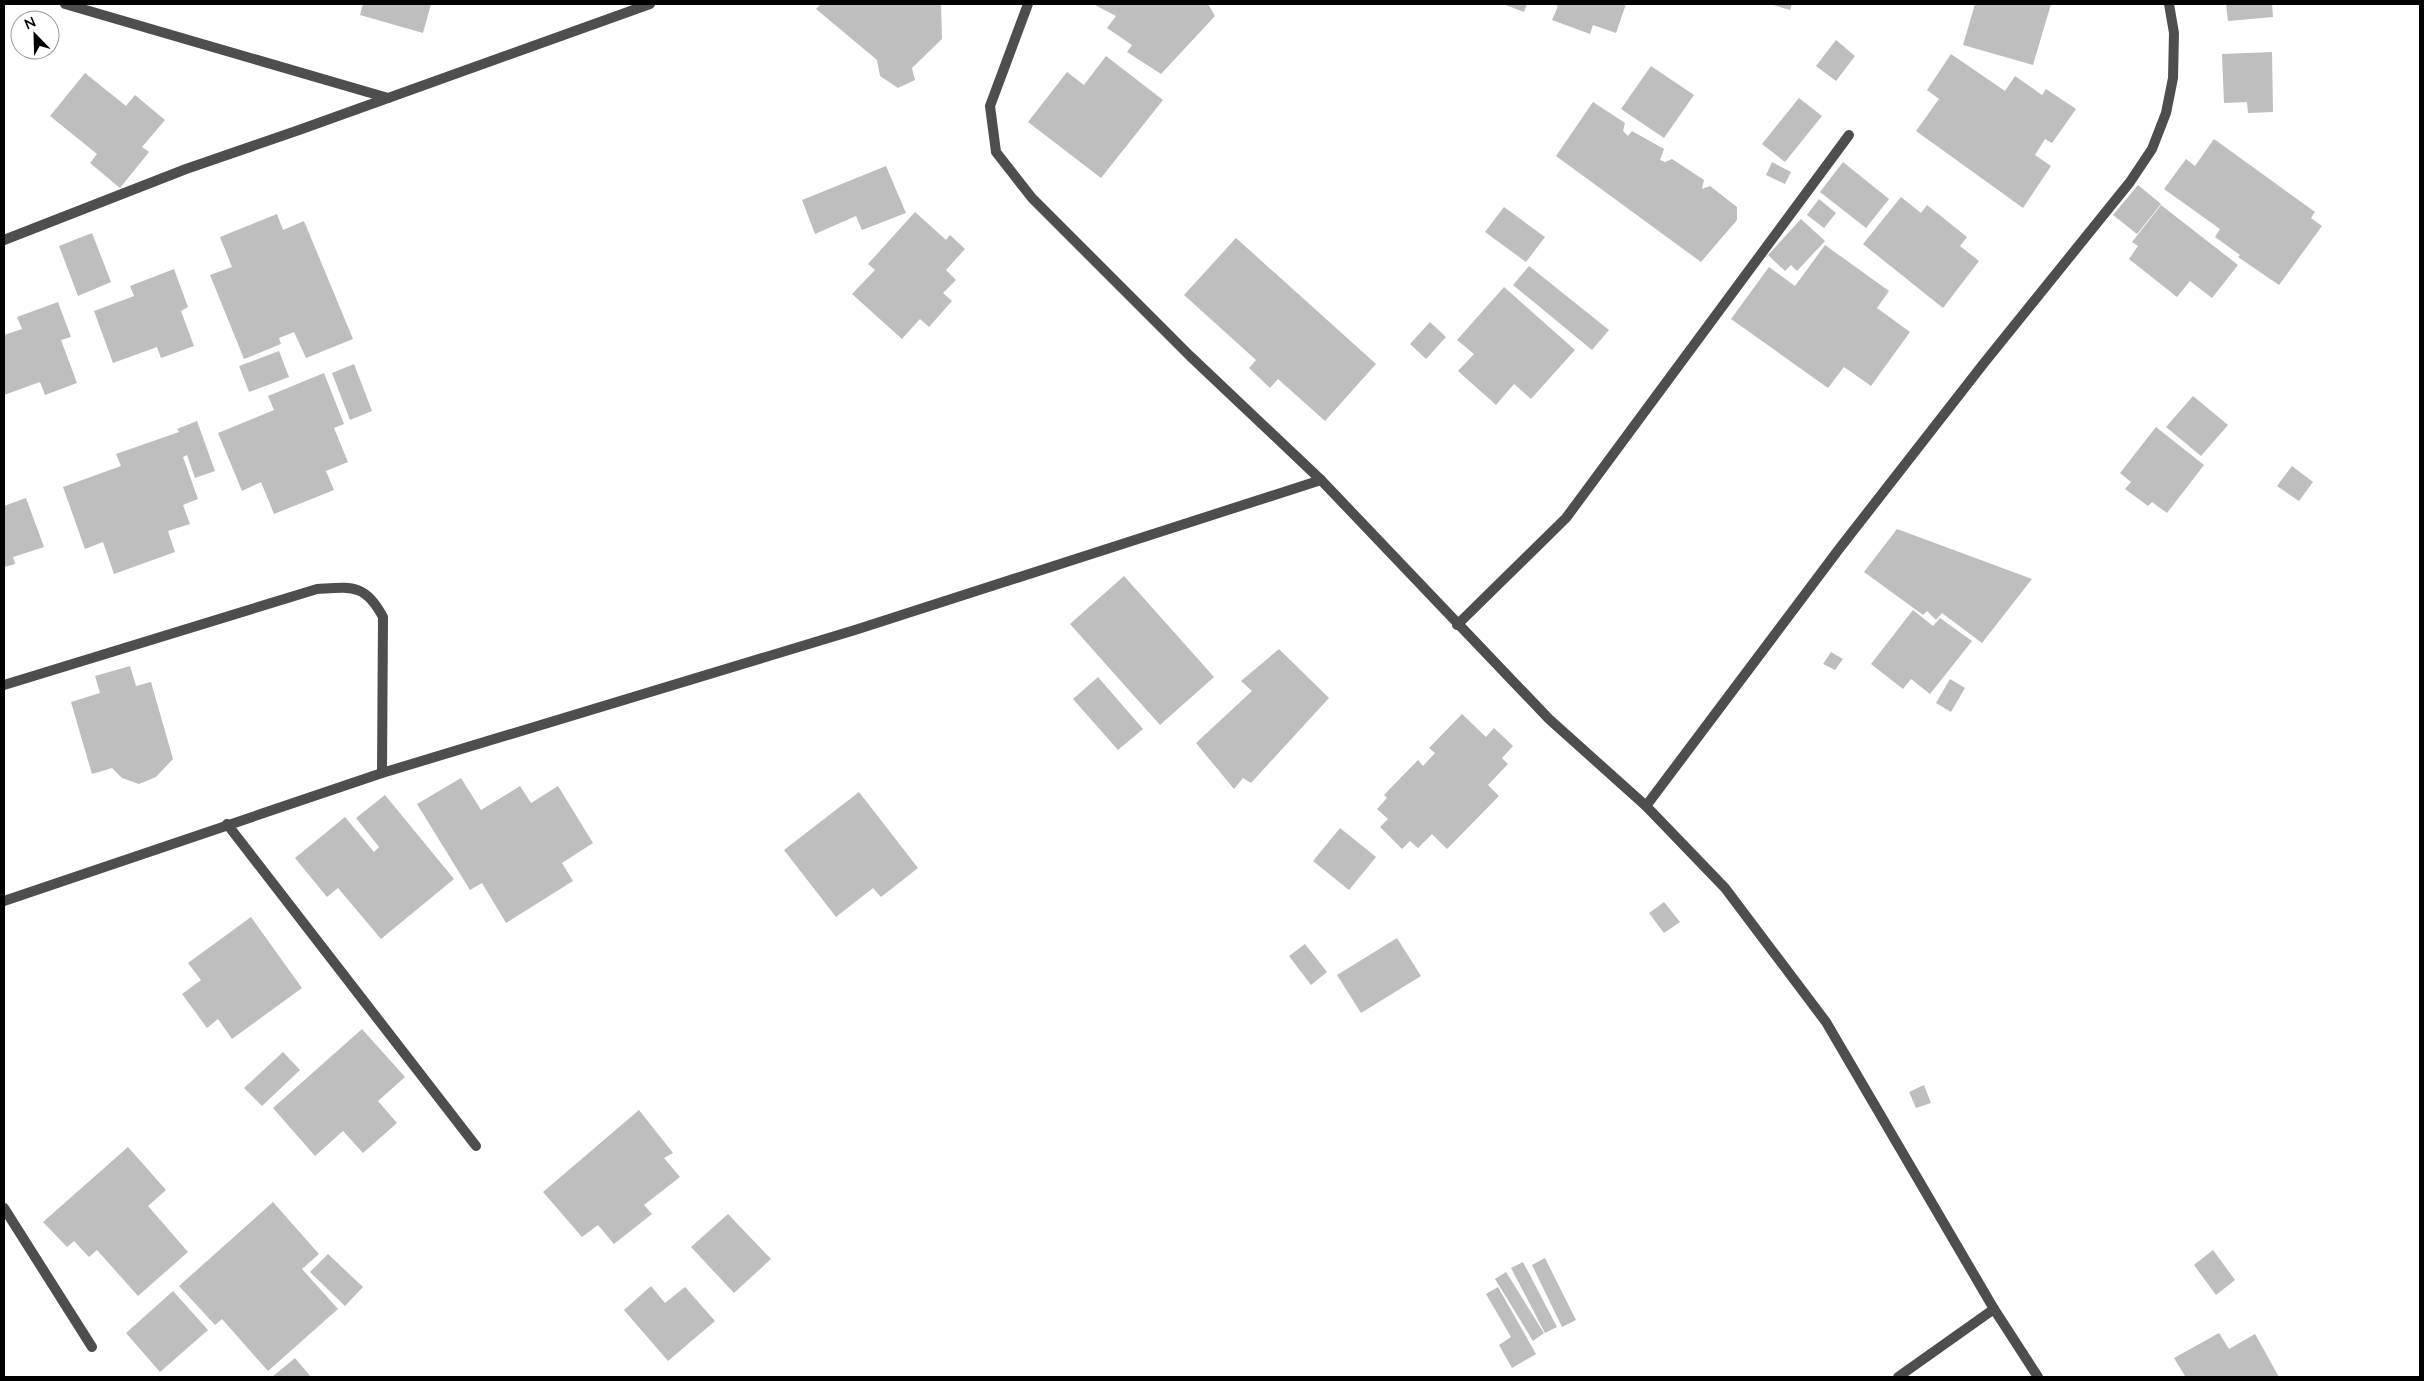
<svg xmlns="http://www.w3.org/2000/svg" width="2424" height="1381" font-family="Lato,sans-serif">
<style>
.building{fill:#bebebe}
.lines{fill:none;stroke-linecap:round;stroke-linejoin:round}
.minor{stroke:#4e4e4e;stroke-width:10}
</style>
<rect width="100%" height="100%" fill="#fff"/>
<g class="building">
<polygon points="363,4 431,4 423,33 360,15"/>
<polygon points="821,4 941,4 942,39 912,68 915,80 898,88 880,76 877,60 816,9"/>
<polygon points="1097,4 1208,4 1215,16 1161,74 1127,52 1132,45 1107,28 1116,16 1095,5"/>
<polygon points="1503,4 1527,4 1524,12"/>
<polygon points="1552,4 1626,4 1616,33 1593,25 1590,34 1552,20 1558,6"/>
<polygon points="1770,4 1792,4 1790,10"/>
<polygon points="1975,4 2051,4 2033,65 1963,45"/>
<polygon points="2226,4 2272,4 2273,17 2228,21"/>
<polygon points="1836,40 1855,56 1836,81 1816,66"/>
<polygon points="2272,52 2273,112 2248,113 2247,102 2224,103 2222,54"/>
<polygon points="1951,54 2005,91 2015,76 2042,95 2046,89 2076,109 2052,143 2045,139 2035,155 2051,166 2023,208 1916,131 1939,99 1927,90"/>
<polygon points="1106,56 1163,100 1101,178 1028,122 1067,72 1084,85"/>
<polygon points="1651,66 1694,95 1664,138 1621,109"/>
<polygon points="85,73 126,106 135,95 165,120 142,147 149,152 120,188 90,163 97,154 50,116"/>
<polygon points="1799,98 1822,116 1785,162 1762,144"/>
<polygon points="1593,102 1625,123 1623,131 1628,136 1632,131 1664,149 1660,160 1665,162 1672,159 1704,180 1702,189 1710,186 1737,207 1737,220 1701,262 1556,156"/>
<polygon points="2214,139 2315,212 2311,218 2322,226 2279,285 2238,257 2240,255 2215,237 2220,229 2164,189 2186,159 2195,166"/>
<polygon points="1772,162 1791,172 1785,184 1766,175"/>
<polygon points="1843,162 1889,199 1866,228 1820,192"/>
<polygon points="886,166 906,213 862,230 856,216 815,234 802,200"/>
<polygon points="2138,185 2161,204 2137,234 2113,215"/>
<polygon points="1901,197 1921,213 1927,205 1967,237 1960,246 1979,261 1943,308 1863,244"/>
<polygon points="1819,199 1836,213 1824,228 1807,215"/>
<polygon points="2161,205 2238,265 2212,298 2190,281 2177,297 2129,259 2138,246 2132,242"/>
<polygon points="1504,207 1545,237 1526,262 1485,232"/>
<polygon points="915,212 946,240 950,235 965,249 946,270 956,280 943,293 952,301 929,327 920,319 902,339 852,294 875,270 868,264"/>
<polygon points="277,214 283,230 304,221 353,339 306,358 294,332 279,338 281,344 244,359 210,275 232,267 220,237"/>
<polygon points="1801,219 1825,241 1797,271 1791,265 1785,271 1768,255"/>
<polygon points="92,233 111,282 78,296 59,246"/>
<polygon points="1236,238 1376,364 1325,421 1278,379 1270,388 1249,368 1256,360 1184,295"/>
<polygon points="1825,245 1889,291 1877,308 1910,332 1871,386 1844,367 1828,388 1731,319 1769,267 1795,286"/>
<polygon points="1529,266 1609,330 1592,350 1513,285"/>
<polygon points="174,269 188,307 181,311 194,346 161,358 157,347 113,363 94,311 134,296 130,286"/>
<polygon points="1504,287 1575,350 1531,399 1514,384 1496,405 1458,371 1474,354 1457,340"/>
<polygon points="58,302 71,337 61,340 77,383 45,395 40,382 4,395 4,335 22,329 17,317"/>
<polygon points="1430,322 1446,337 1426,359 1410,344"/>
<polygon points="279,351 289,377 249,392 239,366"/>
<polygon points="354,364 372,411 350,420 332,373"/>
<polygon points="324,373 344,424 334,428 348,462 326,471 334,490 274,514 261,482 242,491 218,433 274,410 268,396"/>
<polygon points="2193,396 2228,425 2201,456 2166,427"/>
<polygon points="197,421 215,471 195,478 187,455 183,457 198,499 183,505 190,524 168,531 175,552 114,574 103,542 85,549 63,487 121,466 116,454 179,432 177,429"/>
<polygon points="2156,427 2204,465 2167,513 2152,502 2148,506 2125,489 2131,482 2120,473"/>
<polygon points="2292,466 2313,482 2299,501 2277,486"/>
<polygon points="26,498 44,547 13,557 15,564 4,567 4,506"/>
<polygon points="1897,529 2032,579 1982,643 1942,613 1936,620 1927,611 1923,615 1864,572"/>
<polygon points="1124,576 1214,677 1160,725 1070,624"/>
<polygon points="1913,610 1933,626 1940,618 1972,641 1930,694 1911,679 1903,689 1871,664"/>
<polygon points="1279,649 1329,698 1251,783 1243,778 1234,789 1196,743 1252,691 1241,681"/>
<polygon points="1831,652 1843,659 1835,670 1823,664"/>
<polygon points="130,666 136,686 151,682 173,759 156,777 139,784 122,778 112,768 92,774 71,702 100,693 95,676"/>
<polygon points="1098,677 1143,729 1118,750 1073,699"/>
<polygon points="1950,679 1965,688 1951,712 1936,703"/>
<polygon points="1462,714 1486,737 1494,728 1513,746 1502,758 1508,764 1488,785 1499,796 1447,849 1432,834 1418,848 1410,841 1402,849 1380,827 1388,819 1377,809 1387,798 1384,795 1418,760 1423,766 1435,753 1429,748"/>
<polygon points="461,778 481,810 520,786 531,803 558,786 593,843 562,863 573,881 506,923 482,883 470,890 417,804"/>
<polygon points="859,792 918,868 881,897 873,888 836,917 784,850"/>
<polygon points="385,795 454,879 381,939 338,888 327,897 295,858 345,817 374,852 379,847 356,818"/>
<polygon points="1340,828 1376,857 1349,890 1313,861"/>
<polygon points="1664,902 1680,922 1664,933 1649,913"/>
<polygon points="251,917 302,988 232,1039 218,1019 207,1028 182,994 201,980 188,963"/>
<polygon points="1397,938 1421,976 1361,1013 1337,975"/>
<polygon points="1305,944 1327,972 1311,985 1289,956"/>
<polygon points="362,1029 405,1077 378,1101 397,1123 363,1153 343,1131 315,1156 273,1108"/>
<polygon points="283,1052 300,1070 262,1106 244,1088"/>
<polygon points="1924,1085 1931,1103 1916,1108 1909,1092"/>
<polygon points="639,1110 673,1153 664,1158 680,1177 644,1205 652,1214 614,1244 598,1225 582,1237 543,1192"/>
<polygon points="128,1147 166,1190 148,1206 188,1252 138,1296 97,1250 89,1257 74,1241 67,1247 43,1222"/>
<polygon points="273,1202 319,1254 302,1269 338,1309 268,1371 222,1319 215,1325 179,1286"/>
<polygon points="728,1214 771,1259 734,1293 691,1247"/>
<polygon points="2213,1250 2235,1280 2216,1295 2194,1265"/>
<polygon points="328,1254 363,1287 345,1306 310,1272"/>
<polygon points="1545,1258 1576,1320 1562,1327 1532,1265"/>
<polygon points="1523,1262 1557,1327 1545,1333 1511,1268"/>
<polygon points="1506,1272 1544,1333 1533,1341 1495,1279"/>
<polygon points="651,1286 665,1303 685,1287 715,1321 668,1361 624,1310"/>
<polygon points="1498,1287 1536,1354 1512,1368 1499,1345 1511,1337 1486,1294"/>
<polygon points="173,1291 208,1330 160,1372 126,1333"/>
<polygon points="2219,1333 2229,1349 2255,1334 2279,1377 2182,1377 2185,1376 2174,1358"/>
<polygon points="295,1358 311,1377 272,1377"/>
</g>
<g class="lines">
<g class="minor">
<polyline points="65,4 388,98"/>
<polyline points="1028,4 990,106 996,152 1032,198 1190,356 1321,480 1549,719 1646,806 1725,888 1826,1022 1994,1309 2038,1377"/>
<polyline points="4,240 186,169 299,130 650,4"/>
<polyline points="1457,625 1566,518 1849,135"/>
<path d="M4,685L317,589C351,587 365,583 383,617L382,773"/>
<polyline points="1646,806 1839,549 1984,363 2130,182 2152,149 2166,113 2173,78 2174,33 2169,4"/>
<polyline points="227,824 476,1146"/>
<polyline points="4,901 382,773 855,630 1321,480"/>
<polyline points="4,1208 92,1347"/>
<polyline points="1898,1377 1994,1309"/>
</g>
</g>
<rect width="2424" height="1381" fill="none" stroke="#000000" stroke-width="10"/>
<g transform="translate(35 35) rotate(337)"><circle r="24" fill="#ffffff" stroke="#999999"/>
<path d="M0-4L9 19L0 12L-9 19Z" fill="#000000"/>
<text y="-8" font-size="14" font-weight="bold" text-anchor="middle" fill="#000000">N</text>
</g>
</svg>
